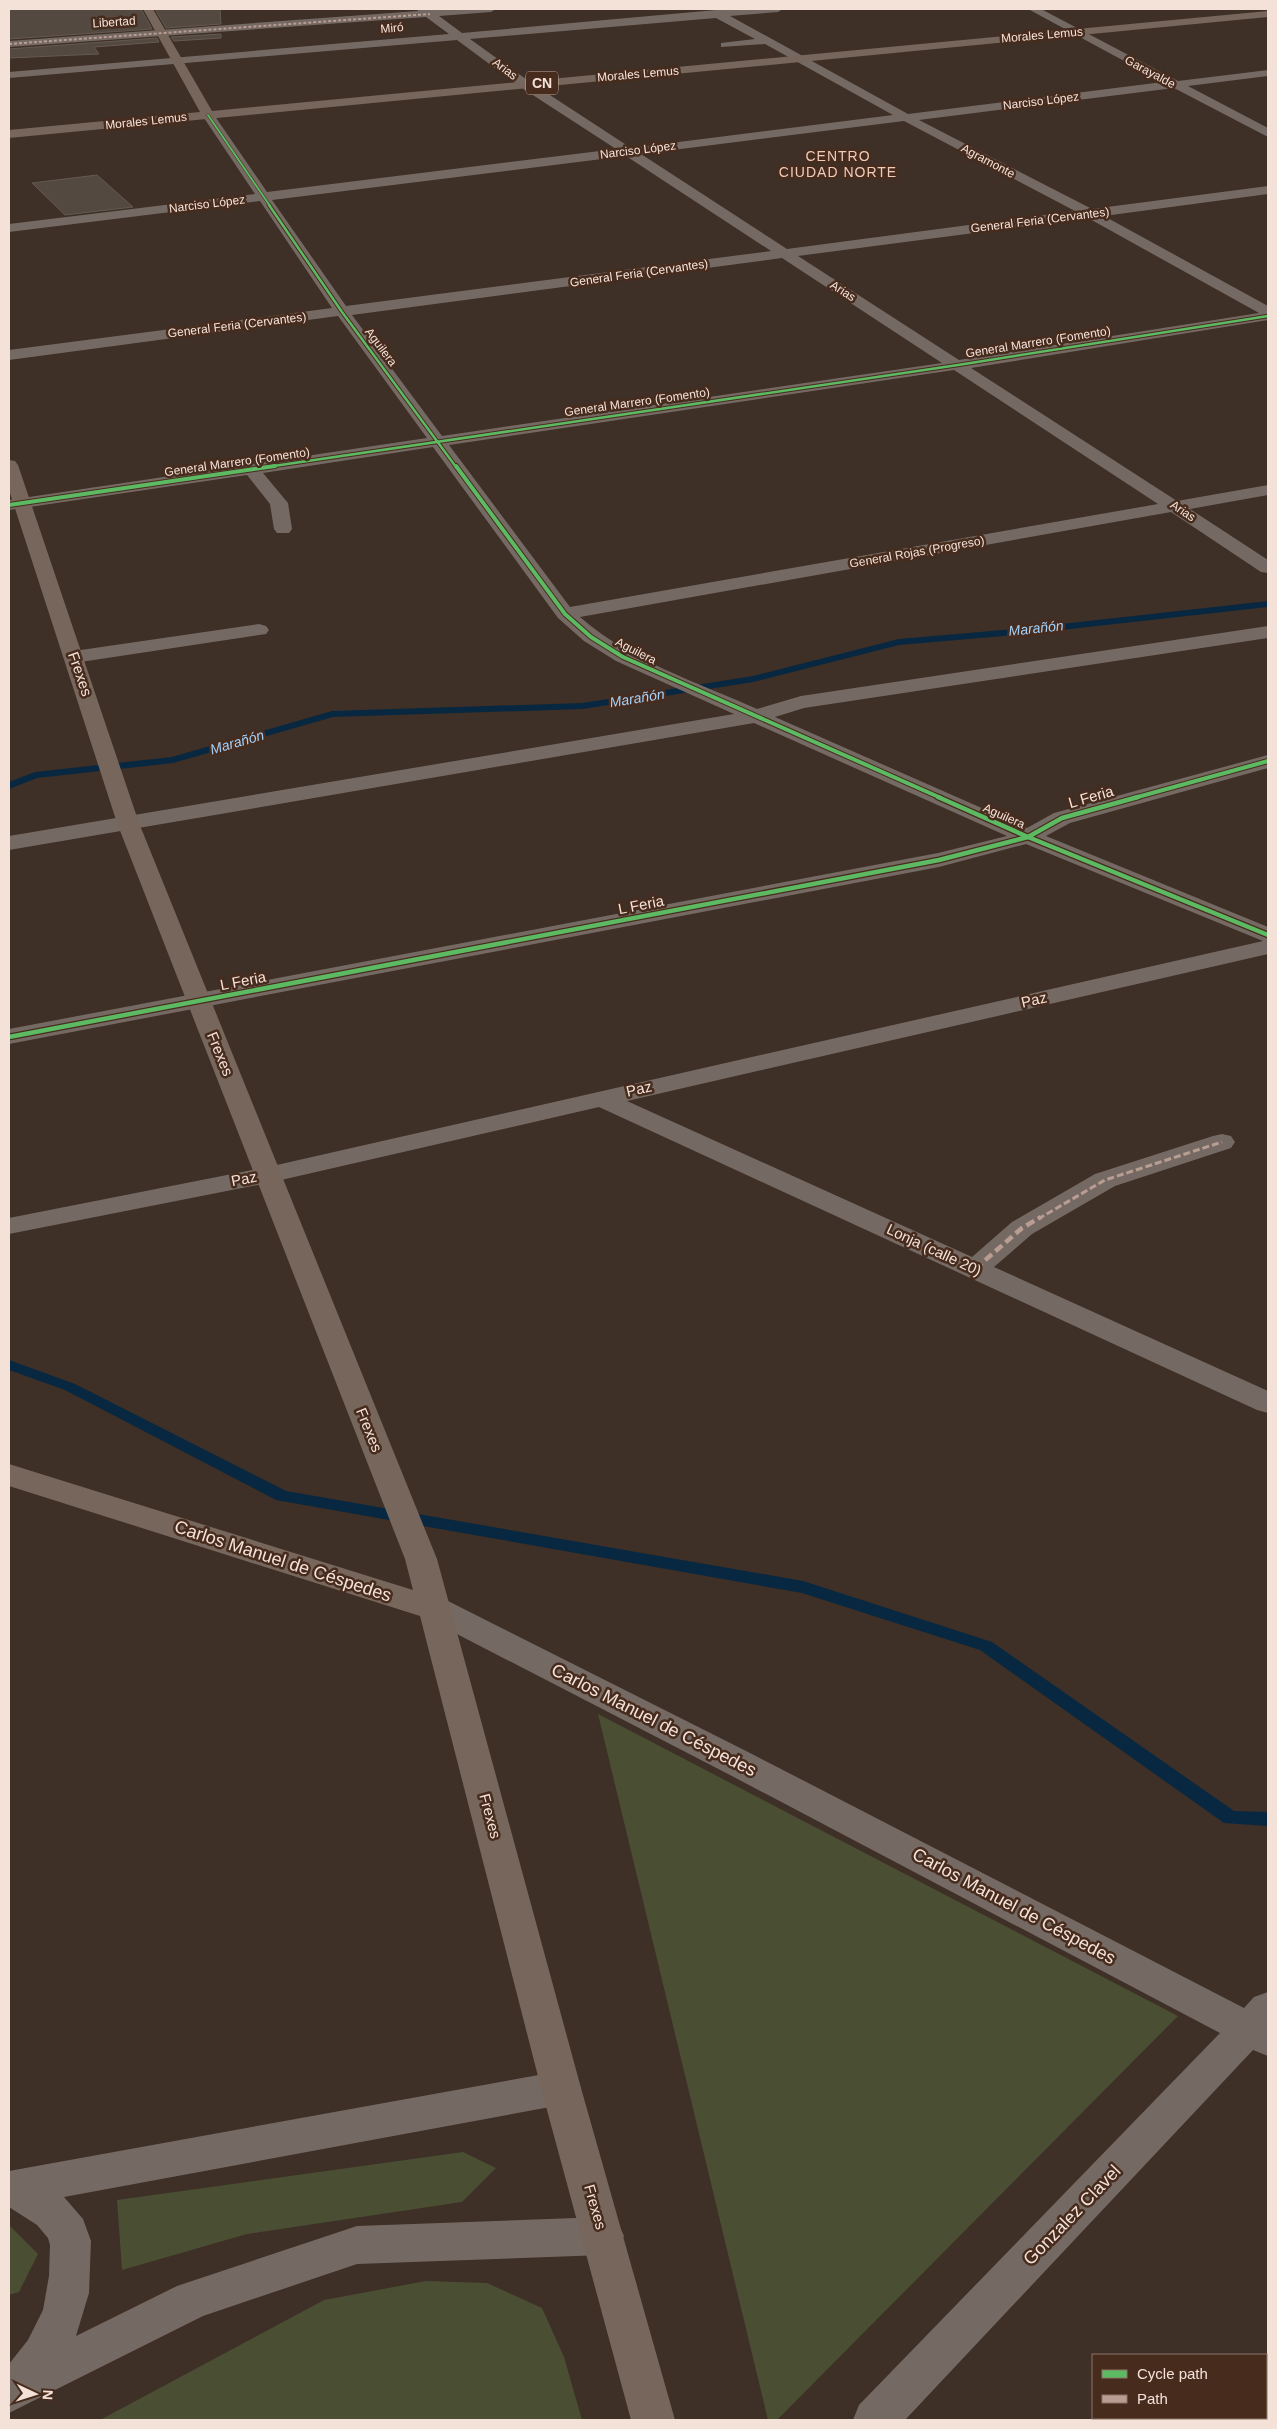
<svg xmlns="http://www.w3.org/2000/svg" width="1277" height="2429" font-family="Helvetica,sans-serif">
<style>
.green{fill:#4a4e32}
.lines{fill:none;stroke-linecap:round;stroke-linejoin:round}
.stream{fill:#072840;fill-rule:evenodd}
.building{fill:#534940;stroke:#655a51}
.minor{fill:#756a63;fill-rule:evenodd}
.major{fill:#76665b;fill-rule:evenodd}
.quiet-far2{stroke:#b99d93;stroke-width:2;stroke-dasharray:3 2;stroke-linecap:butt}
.quiet-far1{stroke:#b99d93;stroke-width:3;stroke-dasharray:7 3;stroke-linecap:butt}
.quiet{stroke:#b99d93;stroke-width:4.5;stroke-dasharray:9 4.5;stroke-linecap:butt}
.cycleway-far3-casing{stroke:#472c1e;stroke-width:3}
.cycleway-far2-casing{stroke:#472c1e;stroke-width:4.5}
.cycleway-far1-casing{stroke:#472c1e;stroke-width:6}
.cycleway-casing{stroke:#472c1e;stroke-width:7}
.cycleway-far3{stroke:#5cba63;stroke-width:2}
.cycleway-far2{stroke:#5cba63;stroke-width:2.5}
.cycleway-far1{stroke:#5cba63;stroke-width:4}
.cycleway{stroke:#5cba63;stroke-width:4.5}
.labels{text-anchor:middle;stroke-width:5;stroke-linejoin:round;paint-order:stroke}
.far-street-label{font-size:12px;fill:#f4e2d9;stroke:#472c1e}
.shield{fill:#472c1e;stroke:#c0aba1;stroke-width:1}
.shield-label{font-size:14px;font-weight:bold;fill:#f4e2d9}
.far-neighbourhood-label{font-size:14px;letter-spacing:1px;fill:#efccba;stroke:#472c1e}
.far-water-label{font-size:14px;font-style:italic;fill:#a3d1fb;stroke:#472c1e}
.street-label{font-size:15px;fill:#f4e2d9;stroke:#472c1e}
.near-street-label{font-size:18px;fill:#f4e2d9;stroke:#472c1e}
</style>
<rect width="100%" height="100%" fill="#3e2f27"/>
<g class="green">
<polygon points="598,1714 1178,2016 777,2420 768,2420"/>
<polygon points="463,2152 496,2168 462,2202 247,2234 122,2270 117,2200"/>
<polygon points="9,2225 38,2254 19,2292 9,2295"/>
<polygon points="426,2281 487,2283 542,2308 564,2357 582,2420 100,2420 324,2300"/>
</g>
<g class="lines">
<g class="stream">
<polygon points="1268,601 1268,607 1015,635 899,645 753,682 583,709 333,717 173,763 37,778 9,789 9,782 35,772 172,757 332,711 583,703 753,676 899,639 1015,629"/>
<polygon points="9,1360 75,1384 286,1491 803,1581 992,1642 1234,1811 1268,1812 1268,1826 1224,1823 980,1650 802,1593 276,1500 65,1390 9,1370"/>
</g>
</g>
<g class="building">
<polygon points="9,9 141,9 152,29 9,39"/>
<polygon points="155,9 220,9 221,24 166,28"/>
<polygon points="221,34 221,38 174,41 171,37"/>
<polygon points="157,38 159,42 94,47 99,54 9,58 9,49"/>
<polygon points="97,175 133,207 65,215 32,183"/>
</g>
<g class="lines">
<g class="minor">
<path d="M417,9H496L491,12L439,16L462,33L716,10L783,9L778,12L730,16L908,114L1163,82L1028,9H1041L1178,81L1268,70V76L1188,86L1268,128V137L1174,88L919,120L1092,209L1268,186V194L1104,216L1268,306V320L971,368L1177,501L1268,485V495L1190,509L1268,560V573L1261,572L1171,512L580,617C630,661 697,682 757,709L801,696L1268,626V638L804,708L775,717L1027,828L1054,813L1268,755V768L1070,823L1046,836L1268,927V954L627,1101L972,1257L1012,1222L1095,1174L1213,1136L1222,1134L1231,1136L1235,1142L1231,1148L1115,1186L1032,1234L994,1267L1268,1391V1413L1257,1410L599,1107L268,1183L9,1234V1218L268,1167L1263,941L1026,844L939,867L9,1044V1029L938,853L1007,836L754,723L9,850V836L734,714L616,661L584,641L558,618L433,447L263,473L288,503L292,529L289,533H277L274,529L270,504L247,475L9,510V500L427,438L338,316L9,360V350L332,308L260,201L9,232V224L255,194L202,115L208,111L212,112L267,192L616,149L522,88L457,40L9,78V72L449,34L426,17L9,47V41L418,11ZM716,18L755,39L721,43V47L765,44L893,115L631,148L530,82L470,39ZM904,121L1075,211L787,249L641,154ZM626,156L771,251L346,306L272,200ZM1088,218L1259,313L959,360L798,256ZM782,258L942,363L442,436L352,315ZM954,370L1158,504L570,607L449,445Z"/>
<polygon points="259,624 266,626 269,630 266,634 74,663 67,661 64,657 67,653 74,651"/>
<polygon points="436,1597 448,1601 754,1755 1244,2008 1254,1997 1268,1992 1268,2056 1253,2050 905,2420 853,2420 859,2405 1220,2033 730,1775 424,1617 420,1609 424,1601"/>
<polygon points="561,2071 575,2076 581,2088 575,2100 561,2105 64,2197 83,2219 91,2241 89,2293 76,2336 177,2286 357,2226 603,2217 618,2223 624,2236 618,2249 603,2255 357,2264 203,2316 9,2413 9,2364 28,2340 43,2310 49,2276 50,2245 48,2238 37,2225 9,2207 9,2171"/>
</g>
<g class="major">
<polygon points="143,9 153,9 212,111 1268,11 1268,17 9,138 9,130 200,112"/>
<polygon points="9,460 15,461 18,465 139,823 437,1559 581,2088 675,2420 631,2420 541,2088 420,1616 9,1486 9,1464 413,1590 405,1559 117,823 9,490"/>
</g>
<polyline class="quiet-far2" points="9,44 430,14"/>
<polyline class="quiet-far1" points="1038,1219 1105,1180 1222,1142"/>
<polyline class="quiet" points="975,1269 1022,1228 1041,1217"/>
<defs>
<polyline id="cycleway-far3" points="208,115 270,206"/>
<g id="cycleway-far2">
<polyline points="269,205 342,312 456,467"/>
<polyline points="267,467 958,365 1268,316"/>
</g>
<g id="cycleway-far1">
<polyline points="456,466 565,614 591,637 623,657 941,798"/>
<polyline points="9,505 275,466"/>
<polyline points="1134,798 1268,761"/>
</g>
<g id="cycleway">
<polyline points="938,797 1028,837 1268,935"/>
<polyline points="9,1037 939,860 1028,837 1062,818 1138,797"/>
</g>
</defs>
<use href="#cycleway-far3" class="cycleway-far3-casing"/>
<use href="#cycleway-far2" class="cycleway-far2-casing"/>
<use href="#cycleway-far1" class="cycleway-far1-casing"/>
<use href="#cycleway" class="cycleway-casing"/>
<use href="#cycleway-far3" class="cycleway-far3"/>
<use href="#cycleway-far2" class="cycleway-far2"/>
<use href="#cycleway-far1" class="cycleway-far1"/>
<use href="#cycleway" class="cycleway"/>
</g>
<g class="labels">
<g class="far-street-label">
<text transform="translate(114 22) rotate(-4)" y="4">Libertad</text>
<text transform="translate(392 28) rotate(-5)" y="4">Miró</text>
<text transform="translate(1042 35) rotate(-5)" y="4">Morales Lemus</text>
<text transform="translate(505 69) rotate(37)" y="4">Arias</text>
<text transform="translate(1150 72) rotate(28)" y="4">Garayalde</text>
<text transform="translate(638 74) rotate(-5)" y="4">Morales Lemus</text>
<text transform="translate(1041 101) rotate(-7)" y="4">Narciso López</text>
<text transform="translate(146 121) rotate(-6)" y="4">Morales Lemus</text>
<text transform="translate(638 150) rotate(-7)" y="4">Narciso López</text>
<text transform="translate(988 161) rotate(28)" y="4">Agramonte</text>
<text transform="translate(207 204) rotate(-7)" y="4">Narciso López</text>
<text transform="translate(1040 220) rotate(-7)" y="4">General Feria (Cervantes)</text>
<text transform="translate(639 273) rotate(-8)" y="4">General Feria (Cervantes)</text>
<text transform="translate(843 291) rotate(33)" y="4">Arias</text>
<text transform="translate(237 325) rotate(-7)" y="4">General Feria (Cervantes)</text>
<text transform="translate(1038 342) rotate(-9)" y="4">General Marrero (Fomento)</text>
<text transform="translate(381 347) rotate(53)" y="4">Aguilera</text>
<text transform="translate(637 402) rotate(-8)" y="4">General Marrero (Fomento)</text>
<text transform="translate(237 462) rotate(-8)" y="4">General Marrero (Fomento)</text>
<text transform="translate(1183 511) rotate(34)" y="4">Arias</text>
<text transform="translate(917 552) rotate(-10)" y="4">General Rojas (Progreso)</text>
<text transform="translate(636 651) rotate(27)" y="4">Aguilera</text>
<text transform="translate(1004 816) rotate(24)" y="4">Aguilera</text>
</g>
<rect class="shield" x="526" y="71.5" width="32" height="23" rx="4"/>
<g class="shield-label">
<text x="542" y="88">CN</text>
</g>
<g class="far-neighbourhood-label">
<text x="838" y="161">CENTRO<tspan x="838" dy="16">CIUDAD NORTE</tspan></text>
</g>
<g class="far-water-label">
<text transform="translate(1036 628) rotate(-6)" y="5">Marañón</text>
<text transform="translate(637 698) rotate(-9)" y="5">Marañón</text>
<text transform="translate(237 742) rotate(-16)" y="5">Marañón</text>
</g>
<g class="street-label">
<text transform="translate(80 674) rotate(71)" y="5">Frexes</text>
<text transform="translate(1091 797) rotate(-16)" y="5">L Feria</text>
<text transform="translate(641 905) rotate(-11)" y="5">L Feria</text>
<text transform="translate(243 981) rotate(-11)" y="5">L Feria</text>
<text transform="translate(1034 1000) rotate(-13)" y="5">Paz</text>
<text transform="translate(220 1054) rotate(68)" y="5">Frexes</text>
<text transform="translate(639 1089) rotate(-13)" y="5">Paz</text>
<text transform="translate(244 1179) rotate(-11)" y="5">Paz</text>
<text transform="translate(934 1250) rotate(25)" y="5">Lonja (calle 20)</text>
<text transform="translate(369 1430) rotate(68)" y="5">Frexes</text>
<text transform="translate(490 1816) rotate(75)" y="5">Frexes</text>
<text transform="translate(595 2207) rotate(74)" y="5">Frexes</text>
</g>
<g class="near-street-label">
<text transform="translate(283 1561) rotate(18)" y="6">Carlos Manuel de Céspedes</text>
<text transform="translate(654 1720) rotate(27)" y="6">Carlos Manuel de Céspedes</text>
<text transform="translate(1014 1906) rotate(28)" y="6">Carlos Manuel de Céspedes</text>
<text transform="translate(1072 2215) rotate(-46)" y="6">Gonzalez Clavel</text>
</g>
</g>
<rect width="1277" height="2429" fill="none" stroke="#f4e2d9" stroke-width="20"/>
<rect x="1092" y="2354" width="175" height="65" fill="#472c1e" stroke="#8c7569"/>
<rect x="1102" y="2370" width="25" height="8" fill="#5cba63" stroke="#8c7569"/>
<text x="1137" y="2379" font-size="15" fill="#f4e2d9">Cycle path</text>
<rect x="1102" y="2395" width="25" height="8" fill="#b99d93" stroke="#8c7569"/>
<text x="1137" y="2404" font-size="15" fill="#f4e2d9">Path</text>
<g transform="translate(35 2394) rotate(94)" stroke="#472c1e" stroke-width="4" paint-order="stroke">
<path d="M0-4L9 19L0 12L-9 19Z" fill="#f4e2d9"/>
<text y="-8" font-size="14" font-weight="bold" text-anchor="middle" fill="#f4e2d9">N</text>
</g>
</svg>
